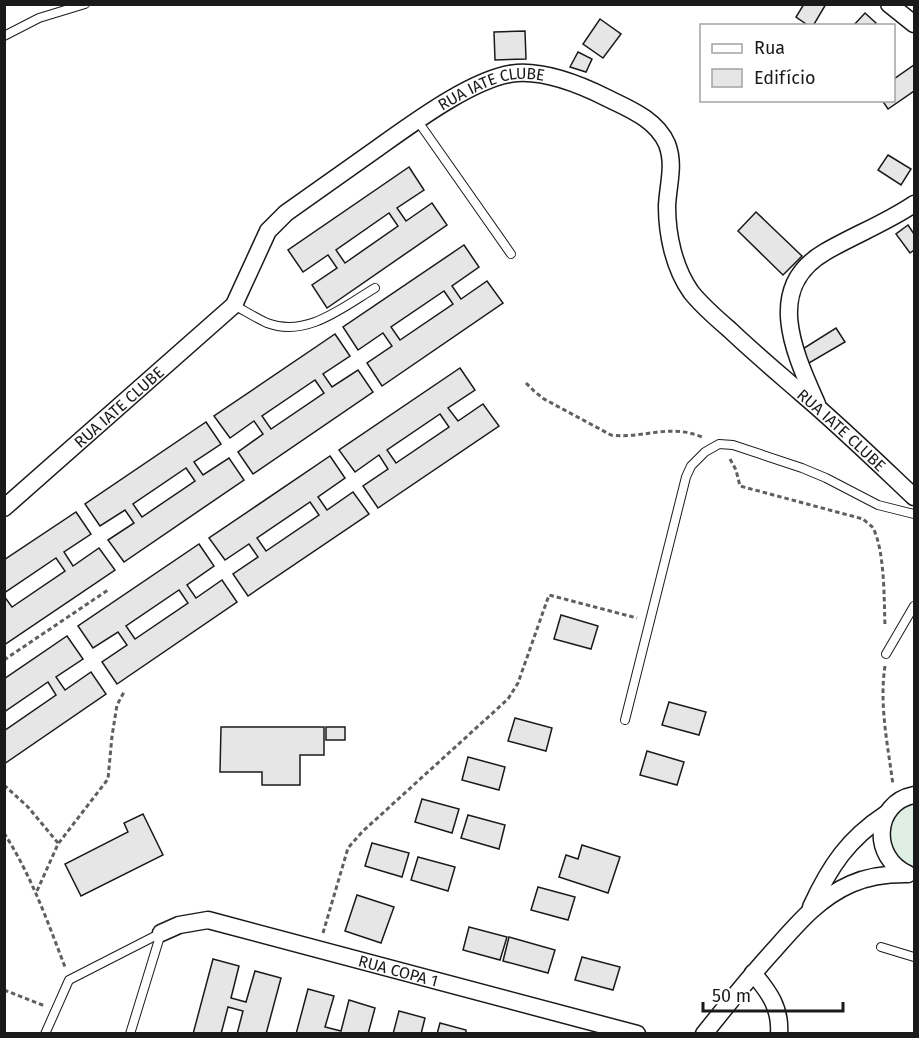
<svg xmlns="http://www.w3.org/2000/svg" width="919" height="1038" font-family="'Fira Sans',sans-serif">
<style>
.green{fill:#e0efe3;stroke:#6a6a6a;stroke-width:1.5}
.building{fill:#e6e6e6;stroke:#1a1a1a;stroke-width:1.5;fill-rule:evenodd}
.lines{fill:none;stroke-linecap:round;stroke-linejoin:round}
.lane-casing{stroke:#1a1a1a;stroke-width:10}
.street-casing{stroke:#1a1a1a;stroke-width:19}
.path{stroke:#5f5f5f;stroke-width:3;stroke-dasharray:4.5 3;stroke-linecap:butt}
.lane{stroke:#fff;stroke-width:8}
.street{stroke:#fff;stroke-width:16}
.labels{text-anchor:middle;stroke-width:4.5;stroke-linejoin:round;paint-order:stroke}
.street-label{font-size:16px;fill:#1a1a1a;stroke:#fff}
</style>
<rect width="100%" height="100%" fill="#fff"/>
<polygon class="green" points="914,800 914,871 904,867 889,848 888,823 894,813"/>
<g class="building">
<polygon points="804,4 826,4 813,26 809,26 796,17"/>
<polygon points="865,13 876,23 873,26 853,26"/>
<polygon points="600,19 621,34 603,58 583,44"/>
<polygon points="525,31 526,59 495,60 494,32"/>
<polygon points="578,52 592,59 586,72 570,67"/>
<polygon points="914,65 914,91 888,109 882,100 894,100 894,79"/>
<polygon points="888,155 911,169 901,185 878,170"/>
<path d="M409,167L424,190L397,208L406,221L432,203L447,225L327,308L312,285L337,268L328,255L303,272L288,250ZM389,213L398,226L345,263L336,250Z"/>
<polygon points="756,212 802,256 783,275 738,231"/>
<polygon points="908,225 914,234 914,250 910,253 896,234"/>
<path d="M464,245L479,267L452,286L461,299L487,281L503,303L382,386L367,363L392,346L383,333L358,350L343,327ZM444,291L453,304L400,340L391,327Z"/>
<polygon points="836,328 845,342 809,363 801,350"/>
<path d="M335,334L350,356L323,374L332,387L358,370L373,392L253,474L238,452L263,434L254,421L230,438L214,416ZM315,380L324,393L271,429L262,416Z"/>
<path d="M460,368L475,390L448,408L458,421L483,404L499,426L378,508L363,486L388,469L379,455L355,472L339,450ZM440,414L449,427L396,463L387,450Z"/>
<path d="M206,422L221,444L194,462L203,475L229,458L244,480L124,562L108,540L134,523L125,510L100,526L85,504ZM186,468L195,481L142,517L133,504Z"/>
<path d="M330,456L345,478L318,497L327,510L353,492L369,514L248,596L233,574L258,557L249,544L225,560L209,538ZM310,502L319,515L266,551L257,538Z"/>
<polygon points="76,512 91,534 64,552 73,566 99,548 115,570 4,645 4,596 12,607 65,571 56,558 4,593 4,560"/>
<path d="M199,544L214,566L187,585L196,598L222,580L237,602L117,684L102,662L127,645L118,632L93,648L78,626ZM179,590L188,603L135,639L126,626Z"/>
<polygon points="561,615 598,626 591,649 554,639"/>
<polygon points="67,636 83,659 56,677 65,690 91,672 106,694 4,764 4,731 56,695 48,682 4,712 4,679"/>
<polygon points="669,702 706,712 699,735 662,725"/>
<polygon points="515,718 552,728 546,751 508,741"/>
<polygon points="221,727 324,727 324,755 300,755 300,785 262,785 262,772 220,772"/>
<rect x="326" y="727" width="19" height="13"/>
<polygon points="647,751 684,762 677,785 640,775"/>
<polygon points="468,757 505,767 499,790 462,780"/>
<polygon points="422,799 459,809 452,833 415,822"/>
<polygon points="143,814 163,855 81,896 65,864 128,832 124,823"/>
<polygon points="468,815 505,825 499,849 461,838"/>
<polygon points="372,843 409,853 402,877 365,866"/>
<polygon points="582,845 620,857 608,893 559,877 566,855 578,859"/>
<polygon points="418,857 455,867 448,891 411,880"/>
<polygon points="538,887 575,897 568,920 531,910"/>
<polygon points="357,895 394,907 381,943 345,931"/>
<polygon points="469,927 507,937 500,960 463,950"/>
<polygon points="509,937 555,950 548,973 503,961"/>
<polygon points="582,957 620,967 613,990 575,980"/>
<polygon points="213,959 239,966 231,998 246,1002 255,971 281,978 266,1034 237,1034 243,1011 228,1007 221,1034 193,1034"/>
<polygon points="308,989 334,996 325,1027 341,1031 349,1000 375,1008 368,1034 296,1034"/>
<polygon points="399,1011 425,1018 421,1034 393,1034"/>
<polygon points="440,1023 466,1030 466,1034 437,1034"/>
</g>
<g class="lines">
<defs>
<g id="lane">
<polyline points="4,36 39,18 85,4"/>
<polyline points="417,120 511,254"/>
<path d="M234,305C245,311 256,318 267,323C307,338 343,307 375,288"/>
<polyline points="886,654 914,606"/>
<polyline points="625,720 686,477 691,466 705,452 719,444 733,445 802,468 826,478 878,505 914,514"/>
<polyline points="881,947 914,957"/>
<polyline points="45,1034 69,980 161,933"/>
<polyline points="130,1034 161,933"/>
</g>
<g id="street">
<polyline points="889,4 914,24"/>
<path d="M817,404C795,354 763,288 825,252C854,235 886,223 914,204"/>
<path id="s1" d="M4,508L234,305L268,231L286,213C316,192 345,171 375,150C409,126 475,76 517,73C547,71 581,85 607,98C629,109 656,119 667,144C675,165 668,184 667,206C667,235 674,268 691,292C702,306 716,318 730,330C753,352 777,372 801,393C840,426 877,462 914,497"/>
<path d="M908,874C871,858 873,803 914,795"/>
<path d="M811,907C830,866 848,839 886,814"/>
<path id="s2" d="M161,933L179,925L208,920L637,1034"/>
<path d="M753,973C769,992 781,1008 779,1034"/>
<path d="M704,1034C727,1005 750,976 775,949C798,923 819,898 851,884C869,876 887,874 905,874"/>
</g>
</defs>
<use href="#lane" class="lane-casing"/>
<use href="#street" class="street-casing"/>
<g class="path">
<path d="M526,383L534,391L544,399L611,435C645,439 667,423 702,437"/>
<path d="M730,459L736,470L740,486L863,519C866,522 871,525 873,528C885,551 884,601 885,626"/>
<polyline points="4,660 108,590"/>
<path d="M885,666C879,705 888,746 893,785"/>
<polyline points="4,785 28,807 58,843"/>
<path d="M4,833C31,875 47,920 65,967"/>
<polyline points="37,891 58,844 108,779 112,736 117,705 124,692"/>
<polyline points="323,933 348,848 362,832 508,699 518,683 549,595 637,618"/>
<polyline points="4,990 45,1006"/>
</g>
<use href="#lane" class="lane"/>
<use href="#street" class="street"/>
</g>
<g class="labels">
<g class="street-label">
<text dy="6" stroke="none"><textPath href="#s1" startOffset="657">RUA IATE CLUBE</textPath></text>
<text dy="6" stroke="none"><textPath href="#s1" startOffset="153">RUA IATE CLUBE</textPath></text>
<text dy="6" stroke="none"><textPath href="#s1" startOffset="1215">RUA IATE CLUBE</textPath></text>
<text dy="6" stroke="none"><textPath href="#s2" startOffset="246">RUA COPA 1</textPath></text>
</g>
</g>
<rect width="919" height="1038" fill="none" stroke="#1a1a1a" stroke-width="12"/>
<rect x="700" y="24" width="195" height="78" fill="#ffffff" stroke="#a3a3a3" stroke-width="1.5"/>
<rect x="712" y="44" width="30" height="9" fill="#ffffff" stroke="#a3a3a3" stroke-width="1.5"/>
<text x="754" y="54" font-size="18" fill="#1a1a1a">Rua</text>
<rect x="712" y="69" width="30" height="18" fill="#e6e6e6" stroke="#a3a3a3" stroke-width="1.5"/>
<text x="754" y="84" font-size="18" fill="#1a1a1a">Edifício</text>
<path d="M703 1002v9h140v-9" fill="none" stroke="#1a1a1a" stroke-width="3"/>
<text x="712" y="1002" font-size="18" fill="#1a1a1a" stroke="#ffffff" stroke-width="4.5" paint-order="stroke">50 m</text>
</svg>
